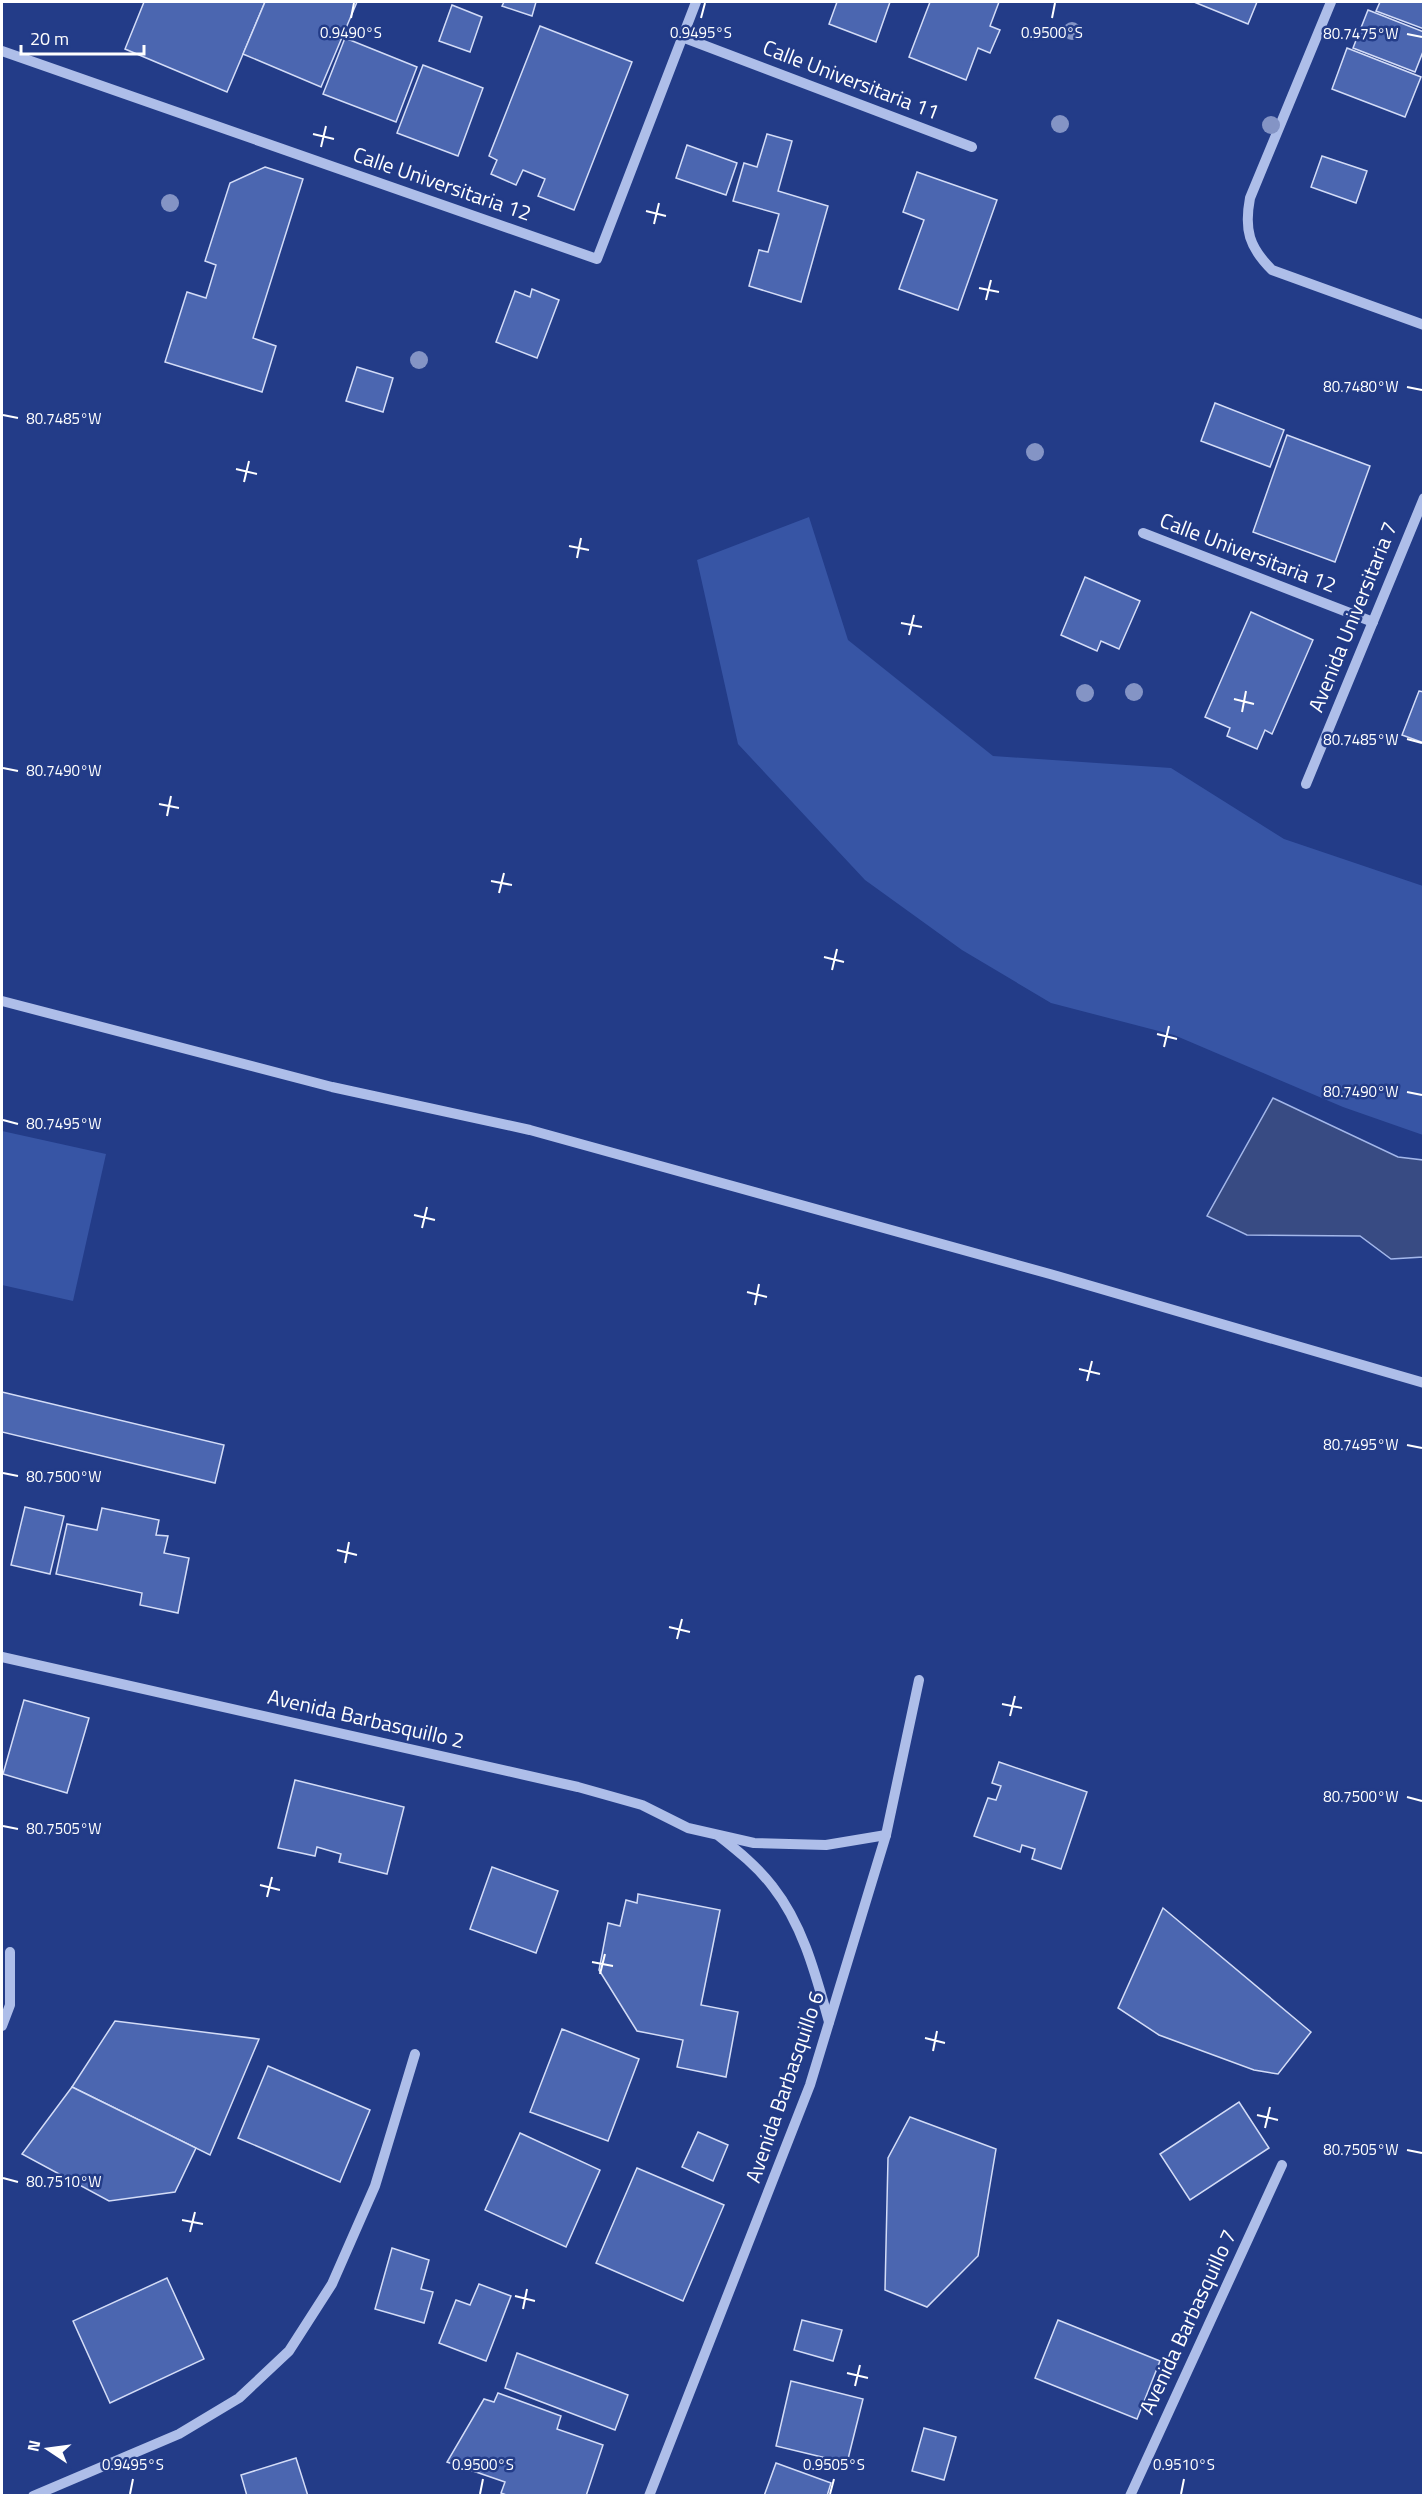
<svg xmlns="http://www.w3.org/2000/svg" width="1425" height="2497" font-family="'Titillium Web',sans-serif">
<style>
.green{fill:#3755a5}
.water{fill:#384b83;stroke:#a3b7ea;stroke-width:1.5}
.building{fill:#4b66b0;stroke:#d3dcf7;stroke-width:1.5}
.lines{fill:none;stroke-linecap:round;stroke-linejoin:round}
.minor{stroke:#aebee9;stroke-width:10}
.tree{fill:#8494c5}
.ticks{fill:none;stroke:#fff;stroke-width:2}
.labels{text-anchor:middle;stroke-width:5;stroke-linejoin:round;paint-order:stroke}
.street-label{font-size:21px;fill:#fff;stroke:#233c88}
.ticks-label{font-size:15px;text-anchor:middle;fill:#fff;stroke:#233c88;stroke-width:5;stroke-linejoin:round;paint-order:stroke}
</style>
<rect width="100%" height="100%" fill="#233c88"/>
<g class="green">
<polygon points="809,517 848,640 993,756 1171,768 1284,839 1423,886 1423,1135 1343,1107 1174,1035 1051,1003 962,950 865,880 738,744 697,560"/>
<polygon points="2,1131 106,1154 73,1301 2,1285"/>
</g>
<polygon class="water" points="1273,1098 1398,1157 1423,1160 1423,1257 1391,1259 1360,1236 1247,1235 1207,1216"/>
<g class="building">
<polygon points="144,2 265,2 227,92 125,49"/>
<polygon points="265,2 357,2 321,87 243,54"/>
<polygon points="504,2 536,2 532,16 502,6"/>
<polygon points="837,2 890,2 876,42 829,24"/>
<polygon points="930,2 999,2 990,26 1000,30 990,53 978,48 966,80 909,57"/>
<polygon points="1194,2 1257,2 1248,24"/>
<polygon points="1380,2 1424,2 1424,29 1376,11"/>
<polygon points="452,5 482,17 470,52 439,41"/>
<polygon points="1368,10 1424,32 1424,49 1415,72 1353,48"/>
<polygon points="540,26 632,62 574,210 538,196 545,179 523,170 516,185 491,174 497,160 489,156"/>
<polygon points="345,38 417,67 396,122 323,94"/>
<polygon points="1347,48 1421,77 1405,117 1332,89"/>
<polygon points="423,65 483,88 458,156 397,133"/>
<polygon points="767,134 792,141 778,191 828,206 801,302 749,286 759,250 768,252 779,214 733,201 744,163 757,167"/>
<polygon points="687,145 737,163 726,195 676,178"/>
<polygon points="1322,156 1367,171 1356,203 1311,187"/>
<polygon points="265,167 303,179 253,338 276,346 262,392 165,362 187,292 206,298 216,265 205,261 230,183"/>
<polygon points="917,172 997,200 958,310 899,289 924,220 903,212"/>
<polygon points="532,289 559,300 537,358 496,342 515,291 530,297"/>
<polygon points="357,367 393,378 383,412 346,401"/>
<polygon points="1215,403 1284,430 1270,467 1201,441"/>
<polygon points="1287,435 1370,466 1335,562 1253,532"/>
<polygon points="1085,577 1140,601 1119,649 1101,641 1097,651 1061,635"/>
<polygon points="1251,612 1313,640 1272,734 1265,730 1257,749 1227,736 1230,728 1205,717"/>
<polygon points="1419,691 1424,692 1424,743 1402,735"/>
<polygon points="2,1392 224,1445 215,1483 2,1432"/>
<polygon points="25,1507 64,1516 50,1574 11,1565"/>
<polygon points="102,1508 159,1520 156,1535 168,1536 164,1553 189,1558 178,1613 140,1605 142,1593 56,1574 67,1524 97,1530"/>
<polygon points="24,1700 89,1718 67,1793 3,1774"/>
<polygon points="999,1762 1087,1792 1061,1869 1032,1859 1035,1849 1022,1845 1020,1852 974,1836 988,1798 996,1800 1001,1786 992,1783"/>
<polygon points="295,1780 404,1807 387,1874 339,1862 341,1854 317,1847 315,1856 278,1848"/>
<polygon points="492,1867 558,1891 536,1953 470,1929"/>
<polygon points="638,1894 720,1910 701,2005 738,2012 726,2077 677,2067 683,2040 637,2031 599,1970 608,1923 620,1926 626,1900 637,1903"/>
<polygon points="1163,1908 1311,2032 1278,2074 1254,2070 1159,2035 1118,2008"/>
<polygon points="115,2021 259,2039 210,2155 72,2087"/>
<polygon points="562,2029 639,2059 608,2141 530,2112"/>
<polygon points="268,2066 370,2110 340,2182 238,2138"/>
<polygon points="72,2087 196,2148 175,2192 109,2201 22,2154"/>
<polygon points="1239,2102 1269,2148 1190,2200 1160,2154"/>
<polygon points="910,2117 996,2149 978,2256 927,2307 885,2290 888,2158"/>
<polygon points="698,2132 728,2145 713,2181 682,2167"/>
<polygon points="520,2133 600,2170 566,2247 485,2210"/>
<polygon points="637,2168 724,2205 683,2301 596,2263"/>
<polygon points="392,2248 429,2260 421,2289 433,2292 424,2323 375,2309"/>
<polygon points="167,2278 204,2359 110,2403 73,2321"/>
<polygon points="479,2284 511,2296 486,2361 439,2343 456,2300 470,2305"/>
<polygon points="802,2320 842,2330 833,2361 794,2350"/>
<polygon points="1058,2320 1160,2361 1137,2419 1035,2378"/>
<polygon points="517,2353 628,2395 615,2430 505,2388"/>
<polygon points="791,2381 863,2399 847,2463 776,2446"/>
<polygon points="498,2393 561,2416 557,2429 603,2445 586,2496 509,2496 501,2493 505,2482 447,2462 484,2399 494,2402"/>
<polygon points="924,2428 956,2437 944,2480 912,2471"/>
<polygon points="296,2458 308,2496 247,2496 241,2475"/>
<polygon points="776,2463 831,2483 827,2496 764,2496"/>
</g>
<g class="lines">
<g class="minor">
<path d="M1331,2L1250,198C1244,230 1249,247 1272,270L1424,325"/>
<polyline points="682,37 972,147"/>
<polyline points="2,51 597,259 696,2"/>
<polyline points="1143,533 1373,622"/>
<polyline points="1306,784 1424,498"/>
<polyline points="2,1001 332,1087 530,1130 1050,1274 1424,1383"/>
<polyline points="2,1657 578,1787 642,1805 688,1828 754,1843 826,1845 886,1835"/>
<path d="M719,1836C738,1851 758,1867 773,1887C803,1925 816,1976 829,2022"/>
<polyline points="2,2026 10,2005 10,1952"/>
<polyline points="33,2496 179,2434 239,2398 289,2351 332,2284 375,2186 415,2054"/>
<polyline points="649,2496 810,2085 886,1835 919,1680"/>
<polyline points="1130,2496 1282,2165"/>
</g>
</g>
<g class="tree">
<circle cx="1072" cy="31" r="9"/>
<circle cx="1060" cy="124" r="9"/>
<circle cx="1271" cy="125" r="9"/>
<circle cx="170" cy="203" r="9"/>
<circle cx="419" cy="360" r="9"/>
<circle cx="1035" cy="452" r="9"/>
<circle cx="1134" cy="692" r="9"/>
<circle cx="1085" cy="693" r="9"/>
</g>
<path class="ticks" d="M351,18L354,3M701,18L705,3M1052,18L1055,3M1407,34L1422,37M313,134L334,139M321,147L326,126M646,211L666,216M654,224L659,203M979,288L999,292M986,300L991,280M1407,387L1422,390M3,415L18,418M236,469L257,474M244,482L249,461M569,546L589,550M577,558L581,538M901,623L922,627M909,635L914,615M1234,699L1254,704M1242,712L1246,691M1407,739L1422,743M3,768L18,771M159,804L179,808M167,816L171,796M491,881L512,885M499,893L504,873M824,957L844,962M832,970L837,949M1157,1034L1177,1039M1164,1047L1169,1026M1407,1092L1422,1095M3,1120L18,1124M414,1215L435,1220M422,1228L427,1207M747,1292L767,1297M755,1305L759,1284M1079,1369L1100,1374M1087,1381L1092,1361M1407,1445L1422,1448M3,1473L18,1476M337,1550L357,1555M345,1563L349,1542M669,1627L690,1632M677,1639L682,1619M1002,1704L1022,1708M1010,1716L1015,1696M1407,1797L1422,1801M3,1826L18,1829M260,1885L280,1890M267,1897L272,1877M592,1962L613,1966M600,1974L605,1954M925,2038L945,2043M933,2051L937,2031M1257,2115L1278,2120M1265,2128L1270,2107M1407,2150L1422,2153M3,2178L18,2182M182,2220L203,2224M190,2232L195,2212M515,2296L535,2301M523,2309L527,2289M847,2373L868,2378M855,2386L860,2365M130,2494L133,2479M480,2494L483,2479M830,2494L834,2479M1181,2494L1184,2479"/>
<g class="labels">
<g class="street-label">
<text transform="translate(851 80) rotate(21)" y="7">Calle Universitaria 11</text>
<text transform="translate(442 184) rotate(19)" y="7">Calle Universitaria 12</text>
<text transform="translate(1248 553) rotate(21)" y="7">Calle Universitaria 12</text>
<text transform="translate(1353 617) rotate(-68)" y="7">Avenida Universitaria 7</text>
<text transform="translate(366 1719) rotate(13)" y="7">Avenida Barbasquillo 2</text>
<text transform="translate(785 2087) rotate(-71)" y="7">Avenida Barbasquillo 6</text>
<text transform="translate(1188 2322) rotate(-65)" y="7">Avenida Barbasquillo 7</text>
</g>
</g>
<g class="ticks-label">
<text x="351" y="38">0.9490°S</text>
<text x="701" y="38">0.9495°S</text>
<text x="1052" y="38">0.9500°S</text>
<text x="1361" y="39">80.7475°W</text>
<text x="1361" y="392">80.7480°W</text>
<text x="64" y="424">80.7485°W</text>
<text x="1361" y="745">80.7485°W</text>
<text x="64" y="776">80.7490°W</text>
<text x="1361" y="1097">80.7490°W</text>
<text x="64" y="1129">80.7495°W</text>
<text x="1361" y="1450">80.7495°W</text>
<text x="64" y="1482">80.7500°W</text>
<text x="1361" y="1802">80.7500°W</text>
<text x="64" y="1834">80.7505°W</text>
<text x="1361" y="2155">80.7505°W</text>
<text x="64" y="2187">80.7510°W</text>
<text x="133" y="2470">0.9495°S</text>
<text x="483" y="2470">0.9500°S</text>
<text x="834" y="2470">0.9505°S</text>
<text x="1184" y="2470">0.9510°S</text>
</g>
<rect width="1425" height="2497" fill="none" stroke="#ffffff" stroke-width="6"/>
<g transform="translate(48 2449) rotate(283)" stroke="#233c88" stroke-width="4.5" paint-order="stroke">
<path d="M0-4.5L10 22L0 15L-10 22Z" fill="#ffffff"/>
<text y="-9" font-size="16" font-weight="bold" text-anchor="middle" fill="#ffffff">N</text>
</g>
<path d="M21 45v9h123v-9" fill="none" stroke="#ffffff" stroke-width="3"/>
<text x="30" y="45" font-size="18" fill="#ffffff" stroke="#233c88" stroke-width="4.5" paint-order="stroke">20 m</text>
</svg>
